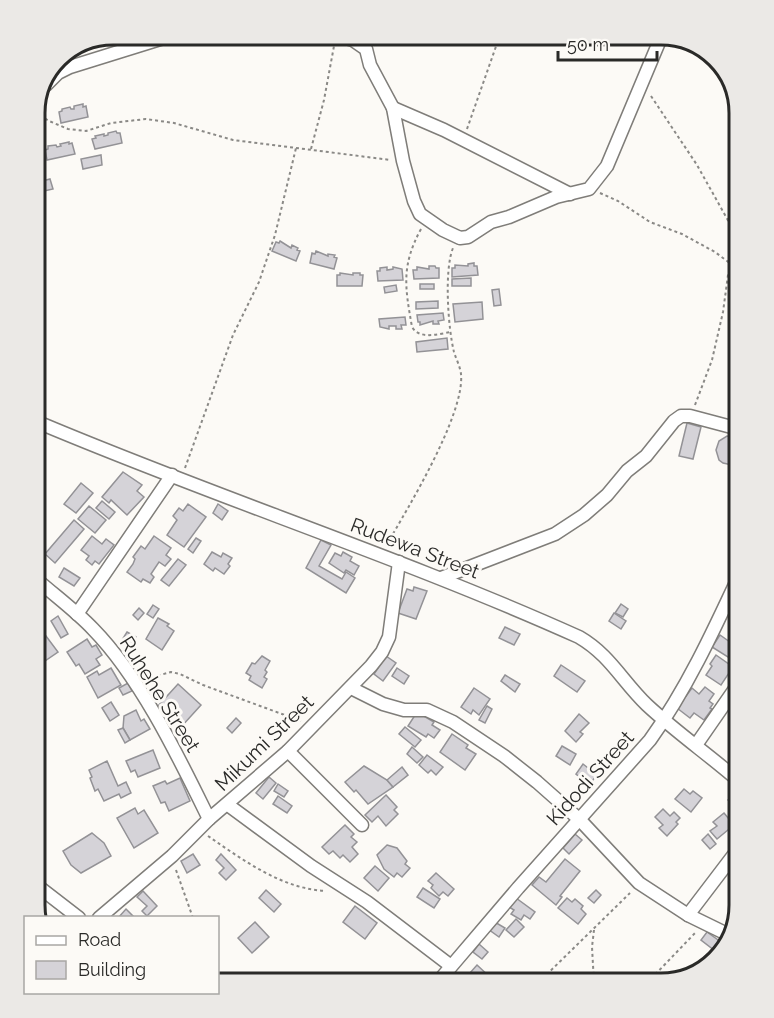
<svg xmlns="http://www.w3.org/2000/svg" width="774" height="1018" font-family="Raleway,sans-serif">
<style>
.building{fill:#d5d3d8;stroke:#939296;stroke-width:1.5}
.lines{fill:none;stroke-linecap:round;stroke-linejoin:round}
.street-casing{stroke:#7f7d79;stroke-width:15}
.path{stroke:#8a8986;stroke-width:2;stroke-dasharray:3 3;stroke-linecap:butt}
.street{stroke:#fff;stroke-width:12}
.labels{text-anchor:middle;stroke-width:6;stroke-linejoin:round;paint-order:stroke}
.street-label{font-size:20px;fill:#2a2a28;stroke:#fcfaf6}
.rim{fill:none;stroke:#2a2a28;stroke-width:3}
</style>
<rect width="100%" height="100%" fill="#fcfaf6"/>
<g class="building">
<polygon points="83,104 83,107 86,106 88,117 61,123 59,112 62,111 62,109 70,107 71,109 74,109 74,106"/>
<polygon points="35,117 40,118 43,129 35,131"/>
<polygon points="116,131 117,133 120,133 122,143 95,149 92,139 96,138 95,136 104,134 104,136 108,135 108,133"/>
<polygon points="69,142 69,144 72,143 75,154 47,160 45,150 48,149 48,146 56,145 57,147 61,146 60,144"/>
<polygon points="101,155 102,165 83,169 81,159"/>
<polygon points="50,179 53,189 35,193 35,183"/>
<polygon points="280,241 291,248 292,245 298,248 297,250 300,251 296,261 272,251 276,242 279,243"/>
<polygon points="316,251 328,256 328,254 335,255 334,257 337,258 334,269 310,263 312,253 315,254"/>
<polygon points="474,263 474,266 477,266 478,275 452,277 452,268 455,268 455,265 468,266 468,264"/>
<polygon points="429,266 435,266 436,268 439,268 439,278 414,279 413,270 417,270 417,267 429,269"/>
<polygon points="387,267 387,270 393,269 393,267 402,269 403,280 378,281 377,271 380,271 380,268"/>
<polygon points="340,273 353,275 353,273 360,273 360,275 363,275 362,286 337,286 337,275 340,275"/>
<polygon points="471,278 471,286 452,286 452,279"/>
<rect x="420" y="284" width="14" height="5"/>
<polygon points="396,285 397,291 385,293 384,287"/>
<polygon points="499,289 501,305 494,306 492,290"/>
<polygon points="438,301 438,308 416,309 416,302"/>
<polygon points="482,302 483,319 455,322 453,304"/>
<polygon points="443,313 444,320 438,321 439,324 433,324 433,321 420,325 420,322 418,322 417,315"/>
<polygon points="405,317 406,325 401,325 402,329 396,329 396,326 389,326 389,329 380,327 379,319"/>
<polygon points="447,338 448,349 417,352 416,342"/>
<polygon points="687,423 701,427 693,459 679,456"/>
<polygon points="727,436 739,439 739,462 732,465 723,463 719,460 716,450 719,441"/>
<polygon points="123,472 142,485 137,491 144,497 127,515 111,500 109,503 102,497"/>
<polygon points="35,482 42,488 35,498"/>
<polygon points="81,483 93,493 76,513 64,504"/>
<polygon points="35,501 43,507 35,517"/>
<polygon points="102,501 115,512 109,519 96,508"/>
<polygon points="188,504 206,517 184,547 167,535 177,520 173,516 179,508 183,511"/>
<polygon points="218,504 228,511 222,520 213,513"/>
<polygon points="89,506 106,520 95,533 78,519"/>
<polygon points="74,520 84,529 55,563 45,554"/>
<polygon points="92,536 102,544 106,539 114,545 99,564 95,561 92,565 86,560 89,556 81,550"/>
<polygon points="154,536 171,548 166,555 171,559 165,566 159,562 151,574 154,577 150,583 143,579 141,582 127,572 133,564 135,559 133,557 141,546 145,549"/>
<polygon points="196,538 201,541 193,553 188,549"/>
<polygon points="321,540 331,545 319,566 342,579 346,572 355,578 346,593 306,568"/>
<polygon points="212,552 221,557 223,553 232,558 228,564 230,566 224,574 215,568 213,571 204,564"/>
<polygon points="343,552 352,557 350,561 359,566 354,575 346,570 344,573 329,563 335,553 341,556"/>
<polygon points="178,559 186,565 169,586 161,580"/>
<polygon points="64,568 80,578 74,586 59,577"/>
<polygon points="414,587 427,591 416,619 398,613 407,589 413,591"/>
<polygon points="621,604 628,609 623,617 615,613"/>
<polygon points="153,605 159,609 153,618 147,614"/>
<polygon points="139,608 144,613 138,620 133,615"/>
<polygon points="614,613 626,621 621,629 609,621"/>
<polygon points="58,616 68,634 61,638 51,621"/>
<polygon points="158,618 169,624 167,626 174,631 162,650 146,639"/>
<polygon points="505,627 520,634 514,645 499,638"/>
<polygon points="737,631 739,632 739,664 712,647 720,635 730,642"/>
<polygon points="43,632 58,652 42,663 35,652 35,638"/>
<polygon points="127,632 136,637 131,645 122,640"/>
<polygon points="87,639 92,647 96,645 102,655 96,659 100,665 85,674 79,664 76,666 67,652"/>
<polygon points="716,655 733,667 721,685 706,675 712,666 710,664"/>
<polygon points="262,656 270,661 265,670 267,672 264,677 267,679 262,688 249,680 251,676 246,673 252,663 255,664"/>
<polygon points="386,656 396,663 383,681 374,674"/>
<polygon points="561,665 585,681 577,692 554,676"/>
<polygon points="111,668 121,685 98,698 87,677 97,671 99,675"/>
<polygon points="397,668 409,676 404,684 392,676"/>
<polygon points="505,675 520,684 515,692 501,681"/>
<polygon points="128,683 132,691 123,695 119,688"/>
<polygon points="178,684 201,705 182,726 174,717 177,714 173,710 169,716 158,706"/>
<polygon points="705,687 714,694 709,701 713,704 710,708 712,709 704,720 694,713 690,718 673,705 682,694 686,696 692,688 699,694"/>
<polygon points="474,688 490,699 479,715 473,710 471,714 461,707"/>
<polygon points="111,702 119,715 110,721 102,708"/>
<polygon points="487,706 492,709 485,723 479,720"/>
<polygon points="136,710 141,721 144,719 150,729 130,740 123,728 124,716"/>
<polygon points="417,712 434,722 432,725 440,730 434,738 428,734 426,737 408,726"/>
<polygon points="579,714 589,723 580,732 583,734 576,742 565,731"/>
<polygon points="236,718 241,723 232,733 227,728"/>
<polygon points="405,727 421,740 415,747 399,734"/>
<polygon points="123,728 130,740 125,743 118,730"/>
<polygon points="452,734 468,745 466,748 476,754 465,770 440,752"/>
<polygon points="562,746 576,754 570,765 556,756"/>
<polygon points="412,747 423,757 417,763 407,754"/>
<polygon points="153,750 160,768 138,777 135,770 131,772 126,761"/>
<polygon points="427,755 443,767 436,775 431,770 428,773 419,765"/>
<polygon points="107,761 118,786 126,782 131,793 121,798 119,794 104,801 98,789 95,791 90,778 92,777 89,770"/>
<polygon points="583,764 597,775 589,785 576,774"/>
<polygon points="364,766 387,780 393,787 368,804 356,790 354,792 345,782"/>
<polygon points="402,767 408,775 393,787 387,780"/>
<polygon points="269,777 276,783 263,799 256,793"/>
<polygon points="180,778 190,801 169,811 165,802 161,803 153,786 165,781 167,784"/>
<polygon points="278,784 288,791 284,797 274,791"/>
<polygon points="684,789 690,794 693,791 702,798 691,812 675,799"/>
<polygon points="738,789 739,790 739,811 728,800"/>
<polygon points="386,795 397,807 394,810 398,814 386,826 378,816 372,822 365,815"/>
<polygon points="278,796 292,806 287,813 273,804"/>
<polygon points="135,808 138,814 144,810 158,833 134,848 117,818"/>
<polygon points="663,809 670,816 674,812 680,818 676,822 678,824 667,836 659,828 663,825 655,817"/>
<polygon points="724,813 734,825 717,839 710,831 717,826 713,822"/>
<polygon points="345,825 354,834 351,837 357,842 352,847 358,854 350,862 343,855 340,858 333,851 329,854 322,847"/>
<polygon points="92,833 104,843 111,856 81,873 71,865 63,851"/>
<polygon points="575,834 582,840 569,854 563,848"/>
<polygon points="708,834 716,844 710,849 702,840"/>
<polygon points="387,845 397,848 407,861 405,864 410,868 402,877 397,873 394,877 384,869 377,855"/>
<polygon points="193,854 200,865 187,873 181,861"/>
<polygon points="221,854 236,870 226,880 219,873 224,868 216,860"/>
<polygon points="565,859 580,871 560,896 562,897 556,905 532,885 539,877 546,882"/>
<polygon points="375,866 389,878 378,891 364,878"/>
<polygon points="436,873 454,889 448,896 443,892 439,896 431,888 433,885 428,881"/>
<polygon points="423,888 440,899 434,908 417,897"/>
<polygon points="266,890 281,904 274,912 259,898"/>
<polygon points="596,890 601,895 594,903 588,898"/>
<polygon points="143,891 157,906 147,916 142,911 147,906 137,897"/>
<polygon points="516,898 535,912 530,919 524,915 521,920 511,914 514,910 509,907"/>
<polygon points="567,898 572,902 575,899 583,906 581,909 586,914 578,924 558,908"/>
<polygon points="355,906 377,923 365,939 343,922"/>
<polygon points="126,909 135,918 118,918"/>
<polygon points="516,919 524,927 514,937 506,930"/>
<polygon points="493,921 505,928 499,937 488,929"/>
<polygon points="255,922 269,937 252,953 238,938"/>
<polygon points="707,932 725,945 719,954 701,940"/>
<polygon points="479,944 488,952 482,959 473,952"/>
<polygon points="477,965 492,979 488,983 461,983"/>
</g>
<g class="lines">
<defs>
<g id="street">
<polyline points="336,35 353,40 366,49 370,65 393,108 403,161 414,201 420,214 443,230 460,238 468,237 491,222 509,217 556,197 589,189 607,166 662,35"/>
<polyline points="46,85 58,73 70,67 173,35"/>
<polyline points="393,108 444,130 570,194"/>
<path d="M35,421C214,497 401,557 579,637C610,655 622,681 647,705C676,732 709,755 739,781"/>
<path d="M35,578C54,595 75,610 93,629C141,678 179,758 209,819"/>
<polyline points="441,578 555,534 584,515 607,495 627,471 646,456 674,421 681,416 690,416 739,429"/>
<polyline points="77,614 172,475"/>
<polyline points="351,688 383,704 404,710 427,710 453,722 504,756 537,782 580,820 639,883 688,915 731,936"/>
<polyline points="696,745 739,683"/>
<polyline points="288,751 362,825"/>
<polyline points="228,805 311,866 367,902 451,966"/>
<polyline points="35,884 79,918"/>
<polyline points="688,915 739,848"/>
<polyline points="99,918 172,856 209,819 288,751 371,666 382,652 389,637 399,562"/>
<path d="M437,983L518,888L650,740C686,690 713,632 739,576"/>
</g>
</defs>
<use href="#street" class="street-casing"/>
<g class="path">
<polyline points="651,96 697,165 739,240"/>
<polyline points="35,112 49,121 68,129 86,131 111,123 146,119 174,123 233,140 391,160"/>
<polyline points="467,129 500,35"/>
<polyline points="311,149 324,100 334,46"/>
<polyline points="600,193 618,201 650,222 682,234 715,252 739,270"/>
<path d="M421,229C401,266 405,287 412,327C420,340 438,334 451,332"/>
<polyline points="695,405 712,360 723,312 728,275 733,265 739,259"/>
<polyline points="185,468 233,335 259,282 275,235 296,148"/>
<path d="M387,544C408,508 465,414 461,374C460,366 456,359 454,352C448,328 444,270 453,248"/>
<polyline points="146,679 171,672 180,674 203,685 301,721"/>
<path d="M208,836C243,860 282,889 326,891"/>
<polyline points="176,870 193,918"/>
<polyline points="594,930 592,947 594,983"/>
<polyline points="326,983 338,983"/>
<polyline points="538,983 630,893"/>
<polyline points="647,983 696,932"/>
</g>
<use href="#street" class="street"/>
</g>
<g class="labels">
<g class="street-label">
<text transform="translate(415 548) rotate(21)" y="7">Rudewa Street</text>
<text transform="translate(160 694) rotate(58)" y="7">Ruhehe Street</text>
<text transform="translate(264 743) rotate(-44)" y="7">Mikumi Street</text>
<text transform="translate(590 778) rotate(-48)" y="7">Kidodi Street</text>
</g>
</g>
<path d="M0 0H774V1018H0ZM113 45H661A68 68 0 0 1 729 113V905A68 68 0 0 1 661 973H113A68 68 0 0 1 45 905V113A68 68 0 0 1 113 45Z" fill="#ebe9e6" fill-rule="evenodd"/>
<path class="rim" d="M113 45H661A68 68 0 0 1 729 113V905A68 68 0 0 1 661 973H113A68 68 0 0 1 45 905V113A68 68 0 0 1 113 45Z"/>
<rect x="24" y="916" width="195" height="78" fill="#fcfaf6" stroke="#a8a7a4" stroke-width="1.5"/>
<rect x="36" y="936" width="30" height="9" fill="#ffffff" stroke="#a8a7a4" stroke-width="1.5"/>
<text x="78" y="946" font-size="18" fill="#2a2a28">Road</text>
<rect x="36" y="961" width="30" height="18" fill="#d5d3d8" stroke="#a8a7a4" stroke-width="1.5"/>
<text x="78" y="976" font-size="18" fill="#2a2a28">Building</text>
<path d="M558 51v9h99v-9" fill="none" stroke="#2a2a28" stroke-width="3"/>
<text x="567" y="51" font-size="18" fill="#2a2a28" stroke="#fcfaf6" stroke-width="4.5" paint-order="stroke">50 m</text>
</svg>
